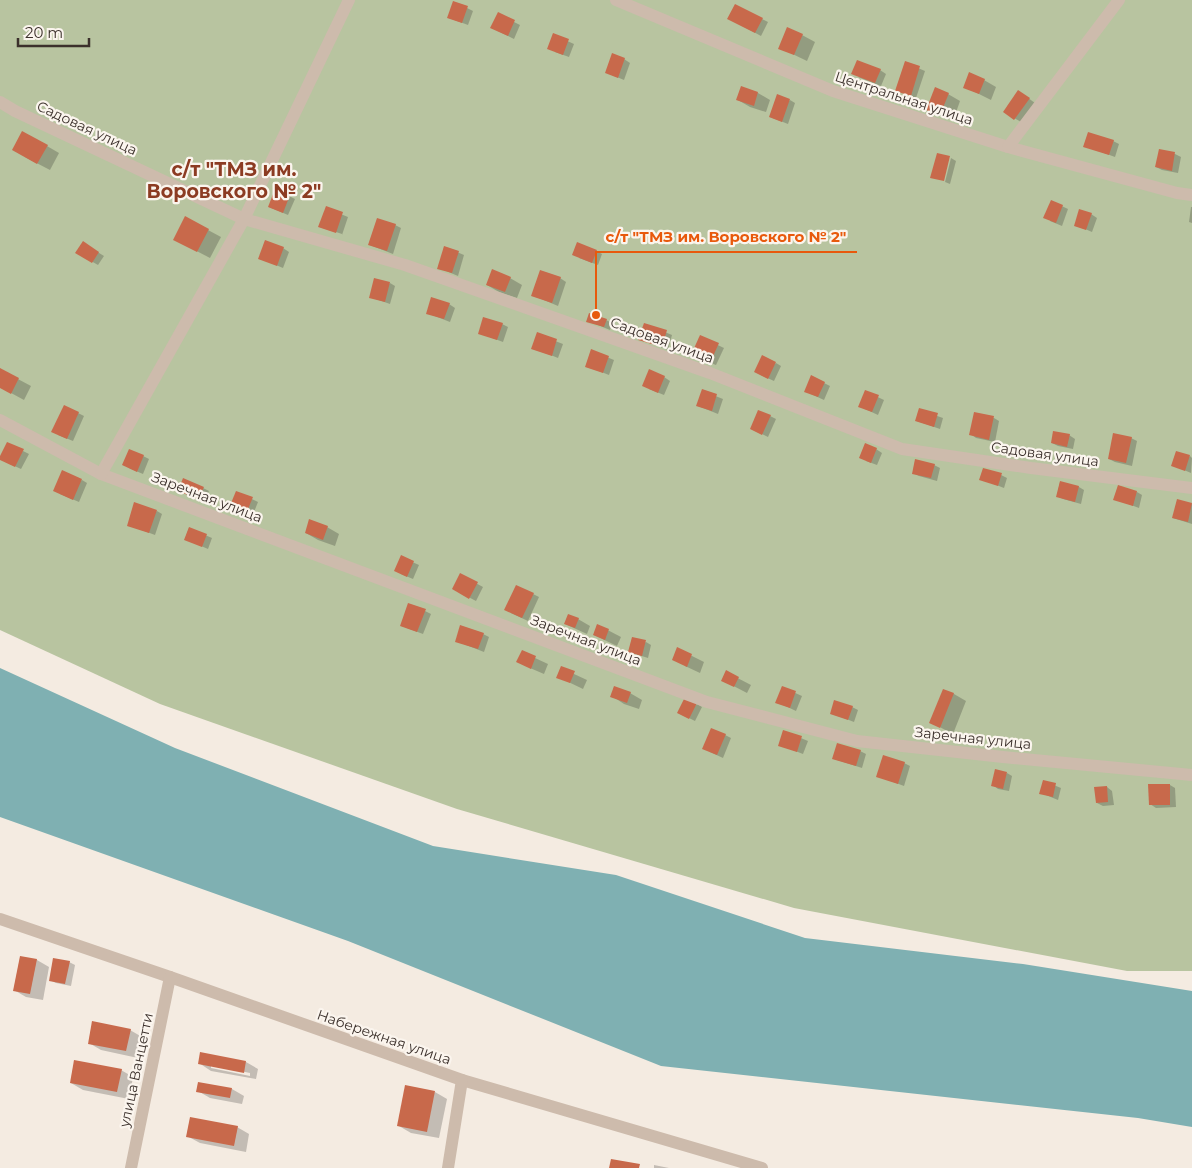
<svg xmlns="http://www.w3.org/2000/svg" width="1192" height="1168" font-family="Montserrat,sans-serif">
<style>
.green{fill:#b8c4a0}
.water{fill:#7fb0b2}
.shadow{fill:#0003;fill-rule:evenodd}
.building{fill:#c8694b}
.lines{fill:none;stroke-linecap:round;stroke-linejoin:round}
.minor{stroke:#cdbbac;stroke-width:12}
.labels{text-anchor:middle;stroke-width:4.5;stroke-linejoin:round;paint-order:stroke}
.street-label{font-size:14px;fill:#3b302b;stroke:#fbf5ee}
.district-label{font-size:19px;font-weight:bold;fill:#8c3b22;stroke:#fbf5ee}
.leader{fill:none;stroke:#e8590c;stroke-width:2}
.callout-dot{fill:#e8590c;stroke:#fbf5ee;stroke-width:2}
.callout-label{font-size:15px;text-anchor:middle;font-weight:bold;fill:#e8590c;stroke:#fbf5ee;stroke-width:4.5;stroke-linejoin:round;paint-order:stroke}
</style>
<rect width="100%" height="100%" fill="#f4ebe1"/>
<polygon class="green" points="0,0 1192,0 1192,971 1127,971 794,908 457,809 160,704 0,630"/>
<polygon class="water" points="0,668 175,748 433,846 616,875 805,938 1023,964 1192,991 1192,1127 1138,1118 661,1066 348,941 0,817"/>
<g class="shadow">
<polygon points="467,8 473,11 468,25 449,18"/>
<polygon points="498,14 520,25 514,39 498,31"/>
<polygon points="762,19 768,22 761,36 735,22"/>
<polygon points="554,35 574,44 569,57 555,52"/>
<polygon points="802,35 815,42 807,61 780,48"/>
<polygon points="624,59 630,63 624,80 612,75"/>
<polygon points="906,63 925,71 916,98 897,90"/>
<polygon points="880,70 886,74 881,86 858,77"/>
<polygon points="984,80 996,87 991,100 965,87"/>
<polygon points="742,88 758,93 770,100 766,112 750,107 738,100"/>
<polygon points="948,94 960,101 953,121 928,109"/>
<polygon points="1024,95 1035,103 1021,122 1004,112"/>
<polygon points="790,100 795,103 788,124 770,117"/>
<polygon points="1113,141 1119,144 1115,157 1085,146"/>
<polygon points="47,146 59,153 50,170 25,157"/>
<polygon points="1160,151 1175,154 1181,157 1178,173 1162,170 1156,167"/>
<polygon points="951,158 956,161 950,184 945,182"/>
<polygon points="289,196 295,199 288,215 269,207"/>
<polygon points="1051,201 1068,209 1062,226 1050,221"/>
<polygon points="1191,207 1192,207 1192,223 1189,222"/>
<polygon points="326,208 348,217 342,235 342,234 324,228"/>
<polygon points="1091,214 1097,218 1092,232 1076,225"/>
<polygon points="395,225 401,228 393,254 370,245"/>
<polygon points="208,230 221,237 210,258 187,246"/>
<polygon points="83,243 104,256 98,265 77,253"/>
<polygon points="445,247 464,255 458,276 439,268"/>
<polygon points="283,248 289,252 283,268 259,258"/>
<polygon points="596,251 602,254 598,265 579,258"/>
<polygon points="510,278 522,285 517,298 499,292 487,285"/>
<polygon points="560,278 566,282 558,306 532,295"/>
<polygon points="390,283 395,286 390,304 370,297"/>
<polygon points="449,304 455,308 450,322 427,313"/>
<polygon points="606,320 612,323 610,330 588,321"/>
<polygon points="502,324 508,327 503,342 479,333"/>
<polygon points="645,324 672,335 668,350 640,339"/>
<polygon points="537,334 563,344 558,358 533,348"/>
<polygon points="701,337 724,348 716,365 698,358"/>
<polygon points="592,351 614,360 609,375 586,366"/>
<polygon points="776,363 781,366 774,381 761,375"/>
<polygon points="1,370 31,386 24,400 0,387"/>
<polygon points="664,377 670,381 664,395 649,389"/>
<polygon points="812,377 830,386 824,400 811,394"/>
<polygon points="703,391 723,399 718,414 698,406"/>
<polygon points="865,391 884,400 878,415 865,409"/>
<polygon points="64,406 84,416 73,441 58,435"/>
<polygon points="920,410 943,418 940,429 917,421"/>
<polygon points="975,414 994,418 999,421 995,442 976,438 971,434"/>
<polygon points="770,416 776,419 768,437 758,432"/>
<polygon points="1069,435 1075,439 1073,449 1058,446 1052,443"/>
<polygon points="1131,438 1137,441 1132,466 1115,462 1109,459"/>
<polygon points="876,449 882,453 877,465 866,461"/>
<polygon points="23,451 29,454 21,469 6,462"/>
<polygon points="143,456 149,459 143,474 129,468"/>
<polygon points="1190,456 1192,458 1191,473 1172,465"/>
<polygon points="934,465 940,468 937,481 919,476 913,473"/>
<polygon points="1001,475 1007,478 1004,488 981,479"/>
<polygon points="82,480 87,483 79,502 60,494"/>
<polygon points="1060,482 1079,487 1084,490 1081,504 1063,499 1057,496"/>
<polygon points="203,488 209,491 204,501 185,494"/>
<polygon points="237,492 258,502 252,517 236,510"/>
<polygon points="1137,492 1142,495 1139,508 1115,499"/>
<polygon points="1178,500 1192,504 1192,524 1173,518"/>
<polygon points="157,511 162,514 155,535 128,525"/>
<polygon points="327,527 339,534 335,546 318,540 306,533"/>
<polygon points="189,528 212,538 208,549 185,539"/>
<polygon points="401,557 419,565 413,579 401,574"/>
<polygon points="461,575 483,587 476,601 453,589"/>
<polygon points="533,594 539,597 528,621 511,613"/>
<polygon points="425,611 431,614 423,634 407,628"/>
<polygon points="578,619 590,626 587,634 565,624"/>
<polygon points="598,625 621,637 617,646 594,635"/>
<polygon points="483,634 489,637 484,652 456,641"/>
<polygon points="646,642 651,645 648,658 629,652"/>
<polygon points="678,649 704,662 700,673 685,666"/>
<polygon points="522,652 548,664 544,674 530,668"/>
<polygon points="561,668 587,680 583,689 558,677"/>
<polygon points="726,672 751,685 747,693 722,680"/>
<polygon points="782,687 802,696 796,711 777,702"/>
<polygon points="944,691 954,694 966,701 953,734 930,722"/>
<polygon points="630,693 642,700 639,709 624,704 612,696"/>
<polygon points="697,704 702,707 695,721 685,716"/>
<polygon points="852,707 858,710 854,722 831,713"/>
<polygon points="784,731 808,741 803,754 780,745"/>
<polygon points="725,735 731,738 723,758 710,752"/>
<polygon points="860,751 866,754 862,768 834,759"/>
<polygon points="904,763 910,766 904,786 877,776"/>
<polygon points="1007,773 1012,776 1009,791 998,789 993,785"/>
<polygon points="1044,781 1061,788 1058,800 1041,793"/>
<polygon points="1170,785 1175,788 1176,807 1156,808 1150,804"/>
<polygon points="1107,787 1112,791 1114,805 1103,806 1097,803"/>
<polygon points="21,957 37,960 49,967 43,1000 26,997 14,990"/>
<polygon points="69,962 75,965 71,986 56,983 50,980"/>
<polygon points="130,1030 142,1037 138,1058 101,1050 89,1043"/>
<path d="M246,1062L258,1069L256,1079L211,1071L199,1063ZM211,1065L250,1073V1076L211,1068Z"/>
<polygon points="121,1070 133,1077 129,1099 83,1090 71,1083"/>
<polygon points="232,1089 244,1096 242,1104 210,1098 198,1091"/>
<polygon points="435,1092 447,1099 439,1138 411,1133 399,1126"/>
<polygon points="237,1127 249,1134 246,1152 200,1143 187,1136"/>
<polygon points="654,1165 669,1168 654,1168"/>
</g>
<g class="building">
<polygon points="453,1 468,6 462,23 447,18"/>
<polygon points="735,4 763,18 755,33 727,19"/>
<polygon points="498,12 515,20 508,36 490,28"/>
<polygon points="787,27 803,34 794,55 778,49"/>
<polygon points="553,33 569,39 563,55 547,49"/>
<polygon points="612,53 625,58 618,78 605,73"/>
<polygon points="857,60 881,69 875,83 851,74"/>
<polygon points="905,61 920,66 911,96 895,91"/>
<polygon points="969,72 985,79 979,94 963,88"/>
<polygon points="741,86 758,92 754,106 736,100"/>
<polygon points="935,87 949,93 940,115 926,110"/>
<polygon points="1018,90 1030,98 1014,120 1003,112"/>
<polygon points="777,94 790,99 782,122 769,117"/>
<polygon points="22,131 48,145 37,164 12,150"/>
<polygon points="1088,132 1114,140 1109,155 1083,147"/>
<polygon points="1159,149 1175,152 1172,171 1155,167"/>
<polygon points="937,153 950,156 944,181 930,178"/>
<polygon points="275,189 290,195 283,213 268,207"/>
<polygon points="1051,200 1063,205 1056,223 1043,218"/>
<polygon points="326,206 343,212 336,233 318,227"/>
<polygon points="1079,209 1092,213 1086,230 1074,226"/>
<polygon points="185,216 209,229 197,252 173,240"/>
<polygon points="377,218 396,224 387,251 368,245"/>
<polygon points="265,240 284,247 277,266 258,259"/>
<polygon points="83,241 99,252 92,263 75,253"/>
<polygon points="577,242 597,250 592,263 572,255"/>
<polygon points="444,246 459,251 452,273 437,269"/>
<polygon points="492,269 511,277 505,292 486,285"/>
<polygon points="540,270 561,277 552,303 531,296"/>
<polygon points="374,278 390,282 385,302 369,298"/>
<polygon points="431,297 450,303 444,319 426,314"/>
<polygon points="589,313 607,319 604,327 586,322"/>
<polygon points="483,317 503,323 497,340 478,334"/>
<polygon points="644,323 667,330 662,347 638,340"/>
<polygon points="537,332 557,339 552,356 531,349"/>
<polygon points="700,335 719,343 710,363 691,355"/>
<polygon points="591,349 609,356 603,373 585,367"/>
<polygon points="762,355 776,362 768,379 754,372"/>
<polygon points="0,368 19,378 11,394 0,388"/>
<polygon points="649,369 665,376 658,393 642,386"/>
<polygon points="811,375 825,382 818,397 804,392"/>
<polygon points="702,389 717,394 712,411 696,406"/>
<polygon points="865,390 879,395 872,412 858,407"/>
<polygon points="64,405 79,412 67,439 51,432"/>
<polygon points="919,408 938,413 934,427 915,421"/>
<polygon points="758,410 771,415 762,435 750,429"/>
<polygon points="974,412 994,416 989,440 969,435"/>
<polygon points="1053,431 1070,434 1067,447 1051,443"/>
<polygon points="1113,433 1132,437 1126,463 1108,459"/>
<polygon points="7,442 24,449 15,467 0,460 0,456"/>
<polygon points="865,443 877,448 871,463 859,458"/>
<polygon points="129,449 144,455 137,472 122,465"/>
<polygon points="1176,451 1190,455 1185,471 1171,466"/>
<polygon points="915,459 935,464 931,478 912,474"/>
<polygon points="983,468 1002,473 998,486 979,480"/>
<polygon points="62,470 82,479 73,500 53,491"/>
<polygon points="183,478 204,487 198,499 178,491"/>
<polygon points="1060,481 1079,486 1075,502 1056,497"/>
<polygon points="1118,485 1137,491 1133,506 1113,500"/>
<polygon points="236,491 253,497 246,514 229,508"/>
<polygon points="1177,499 1192,503 1188,522 1172,518"/>
<polygon points="134,502 157,510 149,533 127,526"/>
<polygon points="309,519 328,526 323,540 305,533"/>
<polygon points="189,527 207,534 202,547 184,540"/>
<polygon points="401,555 414,561 407,577 394,571"/>
<polygon points="460,573 478,582 469,599 452,589"/>
<polygon points="516,585 534,593 522,618 504,610"/>
<polygon points="408,603 426,609 417,632 400,626"/>
<polygon points="568,614 579,618 575,628 564,624"/>
<polygon points="597,624 609,629 605,640 593,635"/>
<polygon points="460,625 484,633 478,649 455,642"/>
<polygon points="632,637 646,640 642,656 628,652"/>
<polygon points="677,647 692,654 687,667 672,660"/>
<polygon points="522,650 536,656 531,669 516,662"/>
<polygon points="561,666 575,671 570,683 556,678"/>
<polygon points="726,670 739,677 734,687 721,681"/>
<polygon points="614,686 631,692 627,703 610,697"/>
<polygon points="782,686 796,691 790,708 775,703"/>
<polygon points="943,689 954,693 940,728 929,723"/>
<polygon points="685,697 697,703 689,719 677,713"/>
<polygon points="834,700 853,706 848,720 830,714"/>
<polygon points="711,728 726,734 717,755 702,749"/>
<polygon points="783,730 802,736 797,752 778,746"/>
<polygon points="837,743 861,750 856,766 832,759"/>
<polygon points="883,755 905,762 898,784 876,777"/>
<polygon points="995,769 1007,772 1003,789 991,786"/>
<polygon points="1043,780 1056,783 1053,797 1039,794"/>
<polygon points="1148,784 1170,784 1170,805 1149,805"/>
<polygon points="1107,786 1108,802 1096,803 1094,787"/>
<polygon points="20,956 37,959 30,994 13,991"/>
<polygon points="53,958 70,961 65,984 49,981"/>
<polygon points="92,1021 131,1029 126,1051 88,1044"/>
<polygon points="200,1052 246,1061 244,1073 198,1064"/>
<polygon points="74,1060 122,1069 117,1092 70,1083"/>
<polygon points="198,1082 232,1088 230,1098 196,1092"/>
<polygon points="405,1085 435,1091 427,1132 397,1126"/>
<polygon points="190,1117 238,1126 234,1146 186,1137"/>
<polygon points="611,1159 640,1164 639,1168 609,1168"/>
</g>
<g class="lines">
<g class="minor">
<polyline points="616,0 833,91 1008,147 1177,193 1192,195"/>
<polyline points="0,102 15,111 244,219 405,265 710,373 902,449 1031,468 1192,488"/>
<polyline points="1008,147 1119,0"/>
<polyline points="0,420 101,474 707,702 857,741 1003,757 1192,775"/>
<polyline points="101,474 244,219 349,0"/>
<polyline points="0,919 170,977 462,1080 762,1168"/>
<polyline points="131,1168 170,977"/>
<polyline points="448,1168 462,1080"/>
</g>
</g>
<g class="labels">
<g class="street-label">
<text transform="translate(904 98) rotate(18)" y="5">Центральная улица</text>
<text transform="translate(87 128) rotate(25)" y="5">Садовая улица</text>
<text transform="translate(662 340) rotate(20)" y="5">Садовая улица</text>
<text transform="translate(1045 454) rotate(8)" y="5">Садовая улица</text>
<text transform="translate(207 497) rotate(21)" y="5">Заречная улица</text>
<text transform="translate(586 640) rotate(21)" y="5">Заречная улица</text>
<text transform="translate(973 738) rotate(6)" y="5">Заречная улица</text>
<text transform="translate(384 1037) rotate(19)" y="5">Набережная улица</text>
<text transform="translate(136 1070) rotate(-78)" y="5">улица Ванцетти</text>
</g>
<g class="district-label">
<text x="234" y="176">с/т "ТМЗ им.<tspan x="234" dy="22">Воровского № 2"</tspan></text>
</g>
</g>
<path class="leader" d="M596 315L596 252H857"/>
<circle class="callout-dot" cx="596" cy="315" r="5"/>
<g class="callout-label">
<text x="726" y="242">с/т "ТМЗ им. Воровского № 2"</text>
</g>
<path d="M18 38v8h71v-8" fill="none" stroke="#3b302b" stroke-width="2.5"/>
<text x="25" y="38" font-size="15" fill="#3b302b" stroke="#fbf5ee" stroke-width="4" paint-order="stroke">20 m</text>
</svg>
